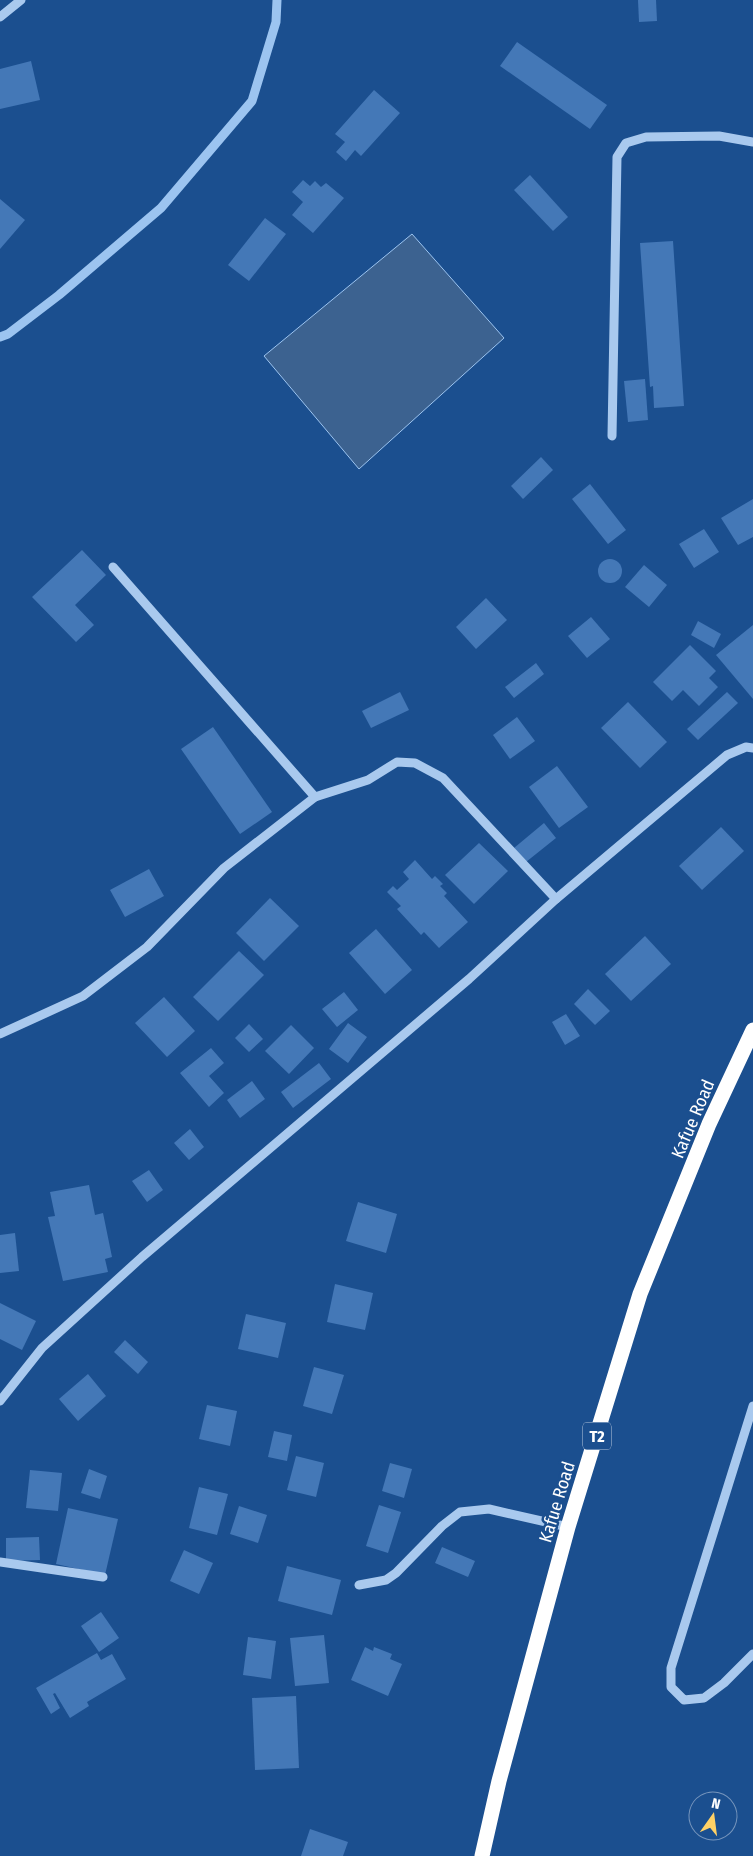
<svg xmlns="http://www.w3.org/2000/svg" width="753" height="1856" font-family="'Fira Sans Condensed',sans-serif">
<style>
.water{fill:#3c6290;stroke:#9cc4f0}
.lines{fill:none;stroke-linecap:round;stroke-linejoin:round}
.stream{stroke:#9cc4f0;stroke-width:9}
.building{fill:#4478b7}
.minor{stroke:#a9c9ee;stroke-width:9}
.highway{stroke:#fff;stroke-width:15}
.labels{text-anchor:middle;stroke-width:5;stroke-linejoin:round;paint-order:stroke}
.shield{fill:#1b4f8f;stroke:#bbcadd;stroke-width:1}
.shield-label{font-size:16px;font-weight:bold;fill:#fff}
.street-label{font-size:18px;fill:#fff;stroke:#1b4f8f}
</style>
<rect width="100%" height="100%" fill="#1b4f8f"/>
<polygon class="water" points="412,234 504,338 359,469 264,356"/>
<g class="lines">
<polyline class="stream" points="0,337 8,334 59,295 161,208 252,101 276,22 277,0"/>
</g>
<g class="building">
<polygon points="638,0 656,0 657,21 639,22"/>
<polygon points="517,42 607,105 590,129 500,66"/>
<polygon points="31,61 40,100 0,109 0,69"/>
<polygon points="374,90 400,113 361,156 355,150 346,161 336,152 345,142 335,134"/>
<polygon points="530,175 568,217 553,231 514,190"/>
<polygon points="303,180 310,186 315,181 321,187 326,183 344,198 313,233 292,215 303,202 292,192"/>
<polygon points="0,199 25,220 0,249"/>
<polygon points="265,218 286,234 249,281 228,265"/>
<polygon points="673,241 684,406 654,408 653,386 650,387 640,243"/>
<polygon points="645,379 648,420 628,422 624,381"/>
<polygon points="541,457 553,470 523,499 511,486"/>
<polygon points="590,484 626,530 608,544 572,499"/>
<polygon points="753,499 753,537 738,545 721,518"/>
<polygon points="704,529 719,552 694,568 679,544"/>
<polygon points="82,550 106,575 75,605 94,625 76,642 32,597"/>
<circle cx="610" cy="571" r="12"/>
<polygon points="644,565 667,585 649,607 625,587"/>
<polygon points="486,598 507,620 476,649 456,627"/>
<polygon points="591,617 610,639 587,658 568,636"/>
<polygon points="698,621 721,634 714,648 691,635"/>
<polygon points="753,625 753,699 716,655"/>
<polygon points="690,645 716,671 709,678 718,687 699,706 683,690 672,701 653,682"/>
<polygon points="536,663 544,674 514,698 505,687"/>
<polygon points="400,692 409,710 371,728 362,711"/>
<polygon points="727,692 738,703 698,740 687,729"/>
<polygon points="628,702 667,742 640,768 601,728"/>
<polygon points="517,717 535,741 510,759 493,735"/>
<polygon points="213,727 272,812 240,834 181,749"/>
<polygon points="557,766 588,807 559,828 529,787"/>
<polygon points="544,823 556,838 526,862 514,848"/>
<polygon points="721,827 744,851 702,890 679,866"/>
<polygon points="479,843 508,871 474,904 445,875"/>
<polygon points="415,860 432,879 435,876 443,884 440,886 447,893 444,896 468,922 439,948 424,932 421,935 397,909 401,906 387,892 393,886 397,890 409,879 403,872"/>
<polygon points="149,869 164,896 125,917 110,890"/>
<polygon points="270,898 299,926 264,961 236,933"/>
<polygon points="376,929 412,970 385,994 349,953"/>
<polygon points="645,936 671,964 631,1001 605,974"/>
<polygon points="239,951 264,975 218,1021 193,997"/>
<polygon points="588,989 610,1011 595,1025 574,1004"/>
<polygon points="344,992 358,1010 337,1027 322,1009"/>
<polygon points="164,997 195,1031 167,1057 135,1023"/>
<polygon points="566,1014 580,1036 565,1045 552,1022"/>
<polygon points="348,1023 367,1037 348,1063 329,1049"/>
<polygon points="249,1024 263,1039 249,1052 235,1038"/>
<polygon points="291,1025 314,1048 289,1074 265,1051"/>
<polygon points="211,1048 224,1063 209,1076 224,1093 209,1107 180,1073"/>
<polygon points="319,1063 331,1079 293,1108 281,1092"/>
<polygon points="252,1081 265,1099 240,1118 227,1100"/>
<polygon points="190,1129 204,1147 189,1160 174,1143"/>
<polygon points="149,1170 163,1190 147,1202 132,1181"/>
<polygon points="89,1185 95,1215 103,1213 112,1257 105,1259 108,1272 63,1281 48,1217 55,1216 50,1192"/>
<polygon points="358,1202 397,1214 386,1253 346,1241"/>
<polygon points="15,1233 19,1271 0,1273 0,1235"/>
<polygon points="335,1284 373,1293 365,1330 327,1322"/>
<polygon points="0,1303 36,1321 22,1350 0,1339"/>
<polygon points="246,1314 286,1323 278,1358 238,1349"/>
<polygon points="125,1340 148,1362 138,1374 114,1352"/>
<polygon points="314,1367 344,1375 332,1414 303,1406"/>
<polygon points="88,1374 106,1396 78,1421 59,1399"/>
<polygon points="207,1405 237,1411 230,1446 199,1439"/>
<polygon points="274,1431 292,1435 287,1461 268,1457"/>
<polygon points="296,1456 324,1463 316,1497 287,1490"/>
<polygon points="390,1463 412,1469 404,1498 382,1491"/>
<polygon points="89,1469 107,1476 100,1499 81,1493"/>
<polygon points="30,1470 62,1473 58,1511 26,1508"/>
<polygon points="199,1487 228,1494 217,1535 189,1528"/>
<polygon points="379,1505 401,1512 388,1553 366,1546"/>
<polygon points="239,1506 267,1515 258,1543 230,1534"/>
<polygon points="68,1508 118,1519 105,1575 56,1564"/>
<polygon points="39,1537 40,1560 6,1561 6,1538"/>
<polygon points="442,1547 475,1561 468,1577 435,1563"/>
<polygon points="184,1550 213,1563 199,1594 170,1581"/>
<polygon points="287,1566 341,1580 332,1615 278,1601"/>
<polygon points="101,1612 119,1638 99,1652 81,1626"/>
<polygon points="324,1635 329,1683 295,1686 290,1638"/>
<polygon points="248,1637 276,1641 271,1679 243,1675"/>
<polygon points="365,1647 373,1651 374,1647 392,1654 390,1659 402,1664 388,1696 351,1680"/>
<polygon points="97,1653 101,1660 112,1654 126,1679 87,1702 89,1706 70,1718 55,1693 53,1694 60,1708 51,1714 36,1688"/>
<polygon points="296,1696 299,1768 255,1770 252,1698"/>
<polygon points="310,1829 348,1842 343,1856 301,1856"/>
</g>
<g class="lines">
<g class="minor">
<polyline points="0,17 21,0"/>
<polyline points="612,436 617,157 626,143 646,137 719,136 753,142"/>
<polyline points="113,567 315,797"/>
<polyline points="0,1034 83,996 147,947 224,868 315,797 368,780 397,762 415,763 443,778 556,899"/>
<polyline points="0,1401 42,1348 142,1257 469,979 556,899 727,755 746,747 753,748"/>
<polyline points="753,1406 671,1668 671,1687 684,1700 704,1698 724,1683 753,1654"/>
<polyline points="0,1562 103,1577"/>
<polyline points="359,1585 386,1580 396,1573 442,1526 460,1512 489,1509 568,1527"/>
</g>
<polyline class="highway" points="482,1856 499,1781 568,1527 640,1294 709,1124 753,1030"/>
</g>
<g class="labels">
<rect class="shield" x="583" y="1422.5" width="28" height="27" rx="4"/>
<g class="shield-label">
<text x="597" y="1442">T2</text>
</g>
<g class="street-label">
<text transform="translate(693 1119) rotate(-67)" y="6">Kafue Road</text>
<text transform="translate(557 1502) rotate(-73)" y="6">Kafue Road</text>
</g>
</g>
<g transform="translate(713 1816) rotate(14)"><circle r="24" fill="#1b4f8f" stroke="#7695bc"/>
<path d="M0-4L9 19L0 12L-9 19Z" fill="#ffd166"/>
<text y="-8" font-size="14" font-weight="bold" text-anchor="middle" fill="#ffffff">N</text>
</g>
</svg>
